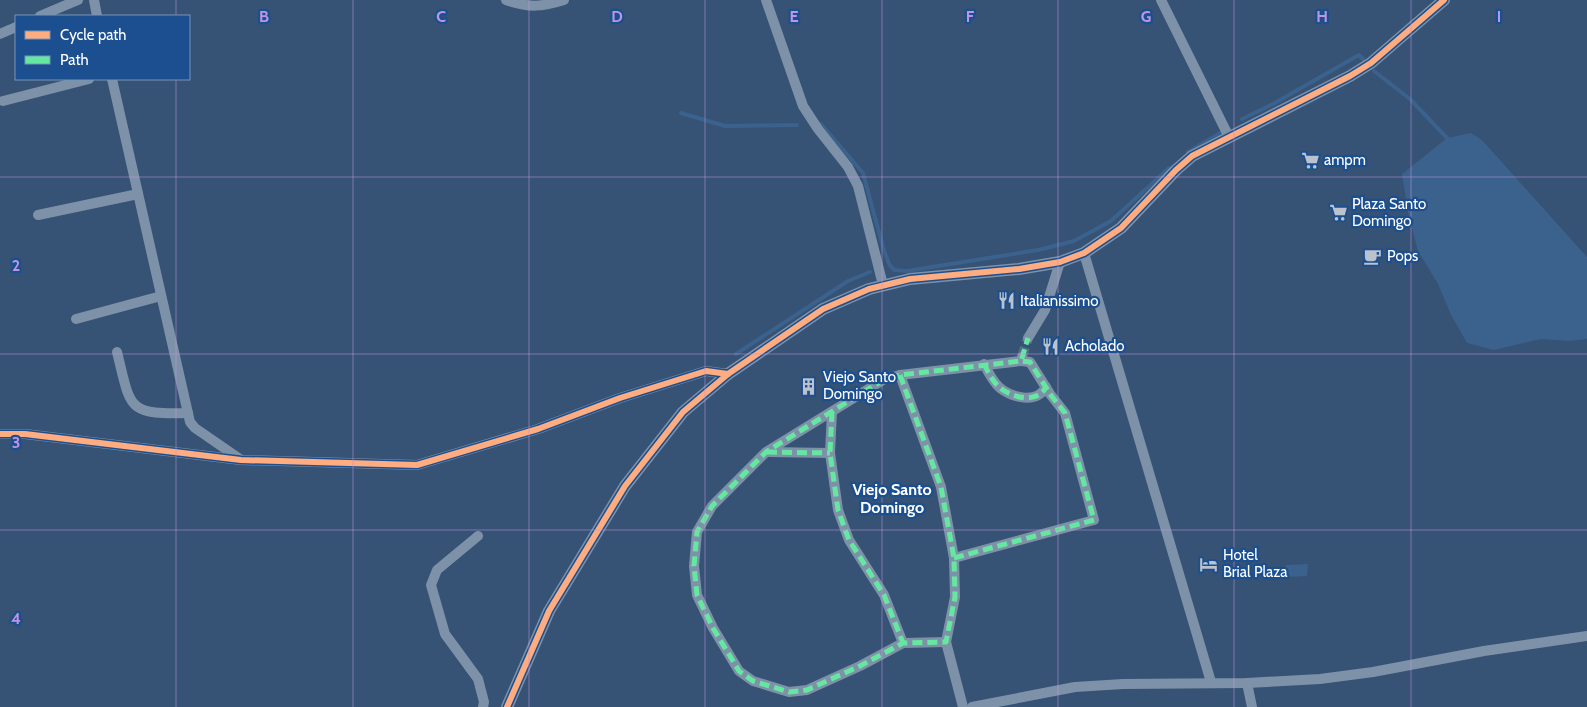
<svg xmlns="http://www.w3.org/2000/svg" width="1587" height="707" font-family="Cabin,sans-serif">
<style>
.water{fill:#3b618d}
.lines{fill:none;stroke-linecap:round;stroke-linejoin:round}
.stream{stroke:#3b618d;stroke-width:4}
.minor-tunnel{stroke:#546c89;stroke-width:10;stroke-dasharray:10 5;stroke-linecap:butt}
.minor{stroke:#7d92a8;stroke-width:10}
.tertiary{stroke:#7d92a8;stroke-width:12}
.quiet{stroke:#66e7a1;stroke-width:5;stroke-dasharray:10 5;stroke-linecap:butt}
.cycleway-casing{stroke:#1b4f8f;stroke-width:9}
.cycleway{stroke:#ffac80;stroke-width:6}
.grid{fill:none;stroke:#bd96df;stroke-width:1;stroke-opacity:0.55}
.labels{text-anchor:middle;stroke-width:4.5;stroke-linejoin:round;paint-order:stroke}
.poi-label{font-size:15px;fill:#fff;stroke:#1b4f8f;text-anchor:start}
.neighbourhood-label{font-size:16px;font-weight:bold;fill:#fff;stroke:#1b4f8f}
.grid-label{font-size:16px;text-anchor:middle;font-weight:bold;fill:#bd96df;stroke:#1b4f8f;stroke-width:4.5;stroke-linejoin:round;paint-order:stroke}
</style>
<rect width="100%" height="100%" fill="#365274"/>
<g class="water">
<polygon points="1471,133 1482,140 1587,257 1587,339 1568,341 1541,339 1494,350 1467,343 1451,315 1438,284 1418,251 1408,212 1402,174 1447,138"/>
<polygon points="1308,564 1307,576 1286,577 1286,565"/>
</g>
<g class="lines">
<g class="stream">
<polyline points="1374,71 1410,99 1447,138"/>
<polyline points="681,113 725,126 797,125"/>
<polyline points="1242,119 1273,104 1359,55 1363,59"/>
<polyline points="821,124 863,173 883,247 889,264 894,270 907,271 1038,250 1074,241 1111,221 1169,168"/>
<polyline points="1188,152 1222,132"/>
<polyline points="736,354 848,281 870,272"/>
</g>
<polyline class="minor-tunnel" points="1022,357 1028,338"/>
<g class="minor">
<polyline points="94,0 97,16"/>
<path d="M506,0C529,8 542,7 564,0"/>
<polyline points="766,0 803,106 818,129 848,167 858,186 883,285"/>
<polyline points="1161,0 1229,137"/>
<polyline points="40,16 78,0"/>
<polyline points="0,34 16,27"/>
<polyline points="112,79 190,422 195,428 240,459"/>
<polyline points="3,101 89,79"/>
<polyline points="38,215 138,194"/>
<polyline points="1084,253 1211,682"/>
<polyline points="76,319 161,296"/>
<polyline points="1028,338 1045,310 1060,262"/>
<path d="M117,352C131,408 126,415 188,413"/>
<path d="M984,364C988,372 993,382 1000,388C1013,398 1037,404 1046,387"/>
<polyline points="900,375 941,487 954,558 955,597 946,642 963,707"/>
<polyline points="832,412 830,453 838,510 849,540 884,595 903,643"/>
<polyline points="0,434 25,434 241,460 417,465 538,429 620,398 706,371 728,374"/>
<polyline points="768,452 830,453"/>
<polyline points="478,536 437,570 431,585 445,634 478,679 484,702 483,707"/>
<polyline points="954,558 1094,520 1065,413 1050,394 1030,362 1021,361"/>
<polyline points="946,642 903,643 860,666 807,690 789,692 753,681 739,671 713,628 697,595 694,566 697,532 712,506 766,452 883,380 900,375 1021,361 1022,357"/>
<polyline points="1247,683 1252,707"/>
<polyline points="972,707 1075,687 1123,684 1247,683 1320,679 1373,672 1484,651 1587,636"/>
</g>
<polyline class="tertiary" points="507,707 549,611 625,486 683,412 728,374 823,309 869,289 910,279 1019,269 1060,262 1084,253 1121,228 1176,170 1192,156 1350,76 1371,63 1444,0"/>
<g class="quiet">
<path d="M984,364C988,372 993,382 1000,388C1013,398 1037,404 1046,387"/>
<polyline points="900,375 941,487 954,558 955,597 946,642 903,643 860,666 807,690 789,692 753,681 739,671 713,628 697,595 694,566 697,532 712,506 766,452 883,380 900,375 1021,361 1028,338"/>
<polyline points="832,412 830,453 838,510 849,540 884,595 903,643"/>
<polyline points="767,452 830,453"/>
<polyline points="954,558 1094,520 1065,413 1050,394 1030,362 1021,361"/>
</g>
<defs>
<g id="cycleway">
<polyline points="0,434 25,434 241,460 417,465 538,429 620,398 706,371 728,374"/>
<polyline points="507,707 549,611 625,486 683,412 728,374 823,309 869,289 910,279 1019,269 1060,262 1084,253 1121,228 1176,170 1192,156 1350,76 1371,63 1444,0"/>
</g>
</defs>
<use href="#cycleway" class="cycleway-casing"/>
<use href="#cycleway" class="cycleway"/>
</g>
<path class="grid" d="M176,0V16M353,0V707M529,0V707M705,0V707M882,0V707M1058,0V707M1234,0V707M1411,0V707M176,79V707M0,177H1587M0,354H1587M0,530H1587"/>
<defs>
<symbol id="supermarket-bare" viewBox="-9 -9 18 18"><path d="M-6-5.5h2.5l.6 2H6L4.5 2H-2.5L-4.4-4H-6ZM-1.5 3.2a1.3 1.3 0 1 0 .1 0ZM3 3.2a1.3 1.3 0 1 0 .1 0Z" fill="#b9c2ce" stroke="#1b4f8f" stroke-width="2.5" paint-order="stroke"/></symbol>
<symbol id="cafe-bare" viewBox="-9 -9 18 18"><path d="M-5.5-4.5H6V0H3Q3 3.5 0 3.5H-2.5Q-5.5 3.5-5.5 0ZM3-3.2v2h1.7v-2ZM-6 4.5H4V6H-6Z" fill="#b9c2ce" stroke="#1b4f8f" stroke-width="2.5" paint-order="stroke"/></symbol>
<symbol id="restaurant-bare" viewBox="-9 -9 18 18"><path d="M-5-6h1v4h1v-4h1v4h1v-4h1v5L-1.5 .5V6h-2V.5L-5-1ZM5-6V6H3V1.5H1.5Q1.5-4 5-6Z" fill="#b9c2ce" stroke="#1b4f8f" stroke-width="2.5" paint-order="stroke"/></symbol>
<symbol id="building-bare" viewBox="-9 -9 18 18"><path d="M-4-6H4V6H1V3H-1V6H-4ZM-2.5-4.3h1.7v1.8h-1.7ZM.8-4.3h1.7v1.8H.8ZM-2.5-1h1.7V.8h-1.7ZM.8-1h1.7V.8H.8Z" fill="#b9c2ce" stroke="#1b4f8f" stroke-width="2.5" paint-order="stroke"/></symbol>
<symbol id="hotel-bare" viewBox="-9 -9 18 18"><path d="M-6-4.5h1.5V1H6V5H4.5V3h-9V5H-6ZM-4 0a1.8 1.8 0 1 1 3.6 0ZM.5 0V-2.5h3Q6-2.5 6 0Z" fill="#b9c2ce" stroke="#1b4f8f" stroke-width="2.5" paint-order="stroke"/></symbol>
</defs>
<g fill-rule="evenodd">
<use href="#supermarket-bare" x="1298" y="148" width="25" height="25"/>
<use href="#supermarket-bare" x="1326" y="200" width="25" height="25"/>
<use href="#cafe-bare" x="1360" y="244" width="25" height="25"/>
<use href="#restaurant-bare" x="994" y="288" width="25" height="25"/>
<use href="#restaurant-bare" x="1038" y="334" width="25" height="25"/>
<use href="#building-bare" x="796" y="374" width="25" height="25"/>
<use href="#hotel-bare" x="1196" y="552" width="25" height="25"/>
</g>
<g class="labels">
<g class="poi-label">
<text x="1324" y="165">ampm</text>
<text x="1352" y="209">Plaza Santo<tspan x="1352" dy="17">Domingo</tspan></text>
<text x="1387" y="261">Pops</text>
<text x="1020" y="306">Italianissimo</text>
<text x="1065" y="351">Acholado</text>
<text x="823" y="382">Viejo Santo<tspan x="823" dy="17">Domingo</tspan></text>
<text x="1223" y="560">Hotel<tspan x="1223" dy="17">Brial Plaza</tspan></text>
</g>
<g class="neighbourhood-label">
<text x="892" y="495">Viejo Santo<tspan x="892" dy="18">Domingo</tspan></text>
</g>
</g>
<g class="grid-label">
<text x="264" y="22">B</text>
<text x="441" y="22">C</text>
<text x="617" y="22">D</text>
<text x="794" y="22">E</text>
<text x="970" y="22">F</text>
<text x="1146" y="22">G</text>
<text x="1322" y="22">H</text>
<text x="1499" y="22">I</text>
<text x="16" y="271">2</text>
<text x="16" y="448">3</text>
<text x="16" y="624">4</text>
</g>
<rect x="15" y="15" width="175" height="65" fill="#1b4f8f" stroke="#7695bc"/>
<rect x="25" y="31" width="25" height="8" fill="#ffac80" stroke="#7695bc"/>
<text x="60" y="40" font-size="15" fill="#ffffff">Cycle path</text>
<rect x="25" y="56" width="25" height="8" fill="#66e7a1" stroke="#7695bc"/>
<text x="60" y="65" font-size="15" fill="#ffffff">Path</text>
</svg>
